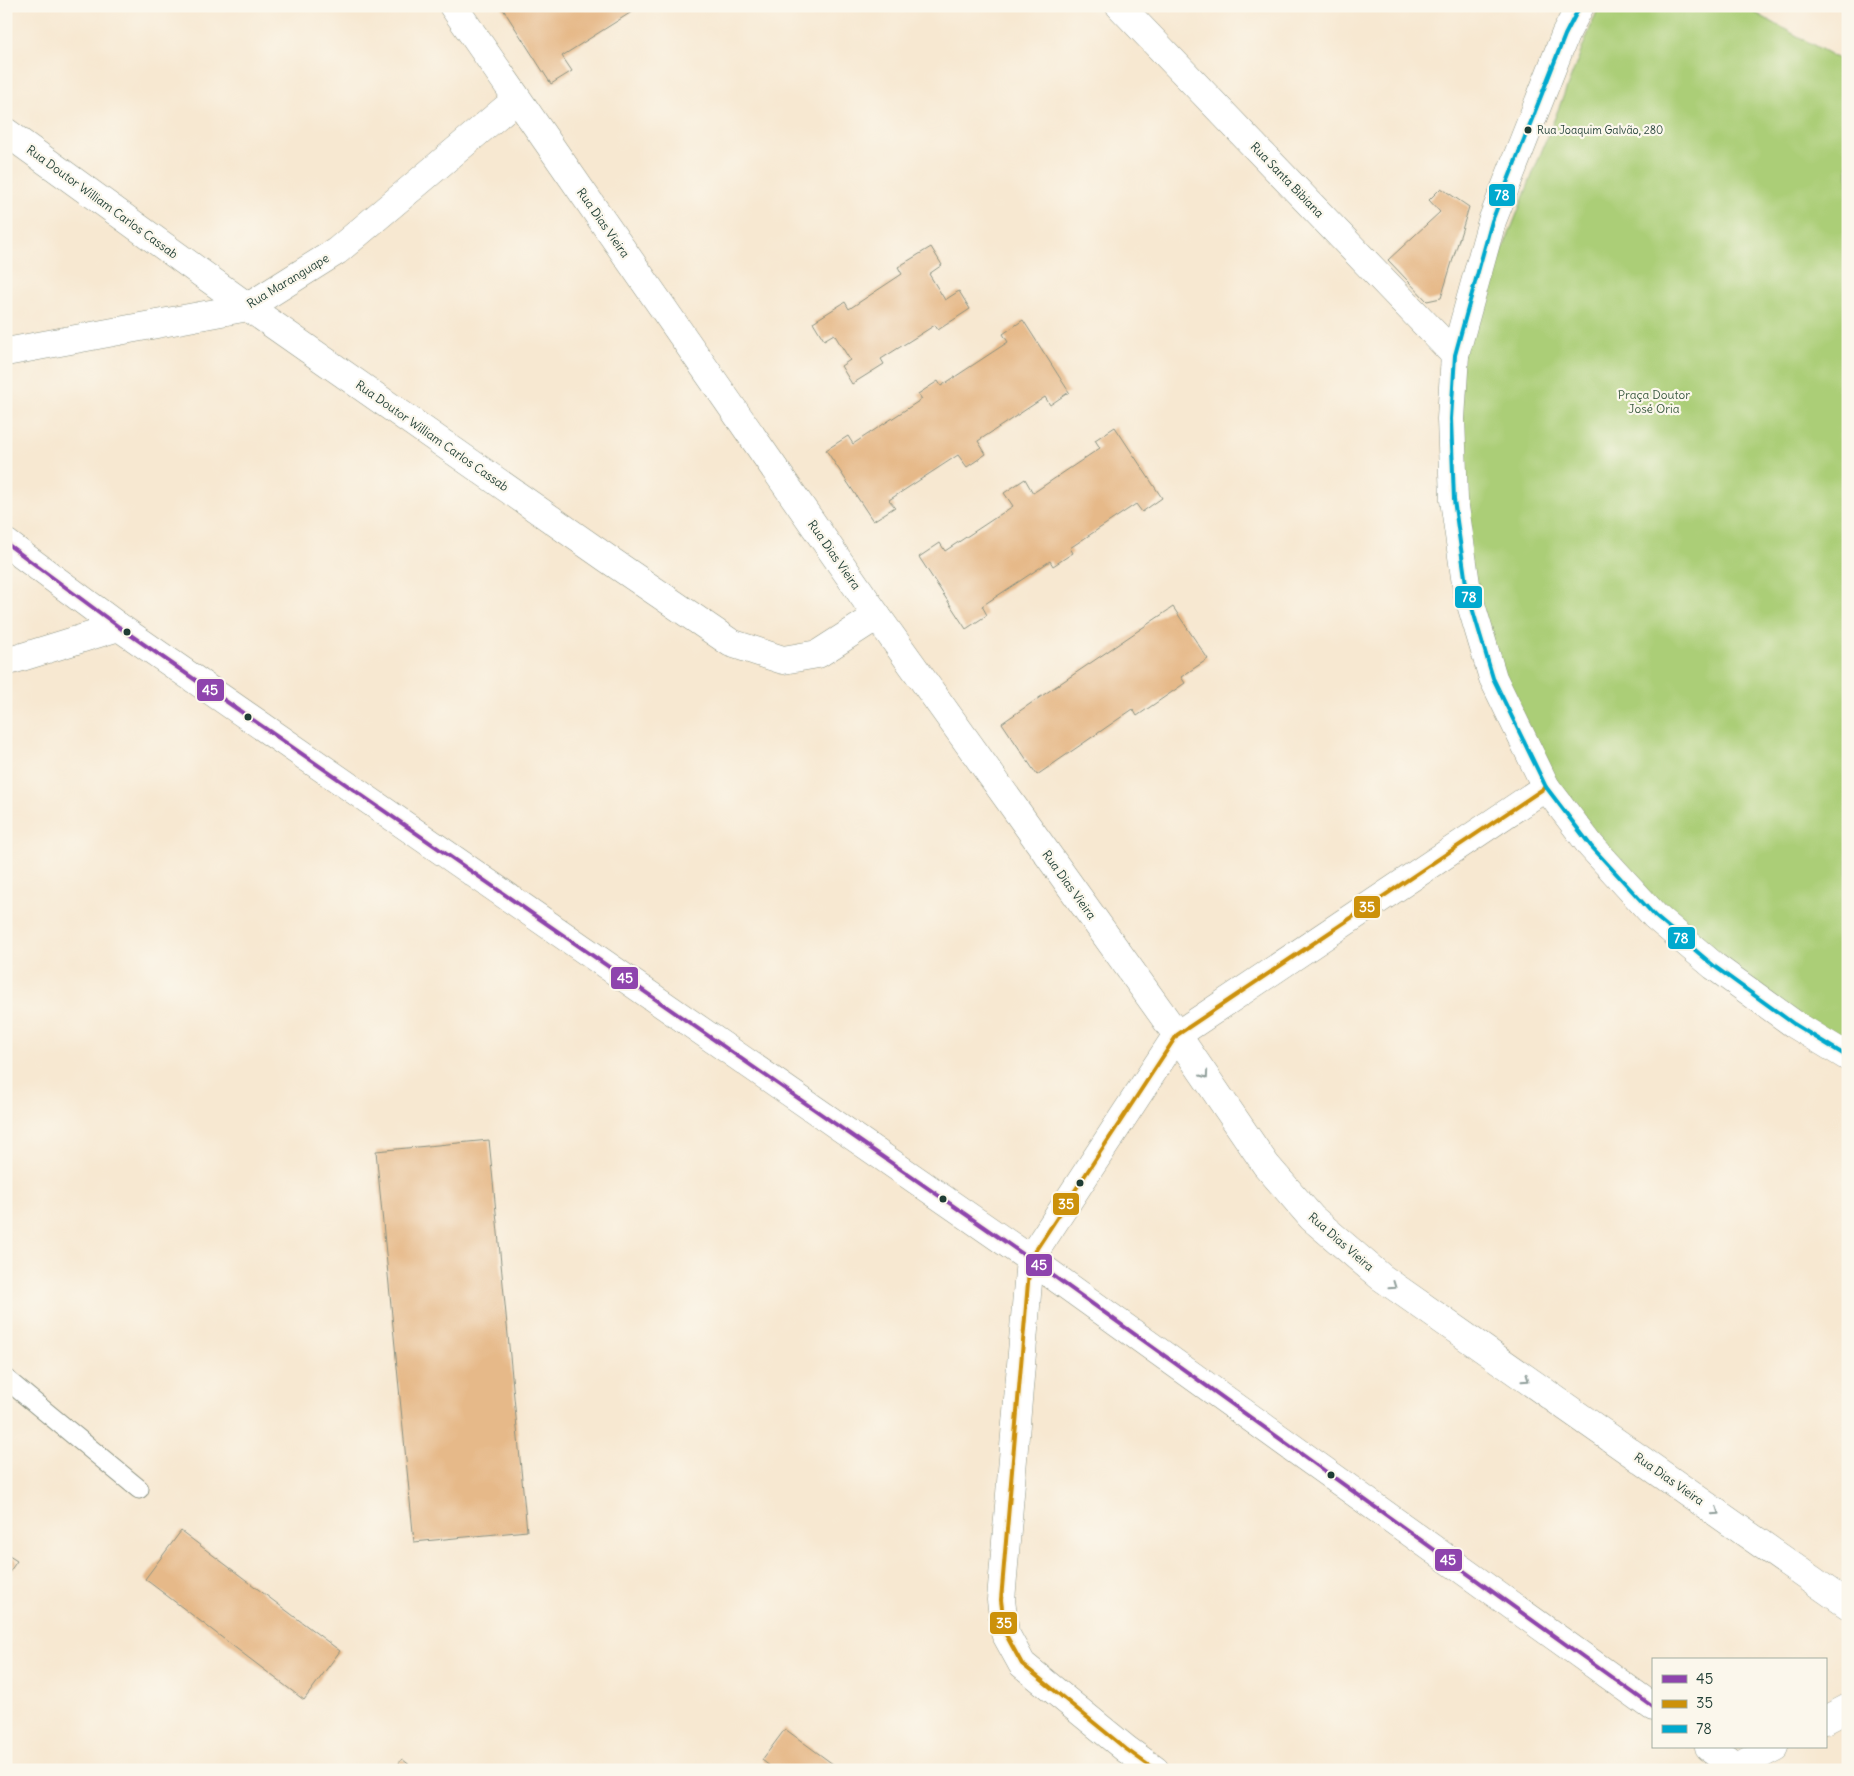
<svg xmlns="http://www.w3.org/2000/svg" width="1854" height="1776" font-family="Delius,sans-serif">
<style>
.green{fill:#abce77;stroke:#658656}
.building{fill:#e6b989}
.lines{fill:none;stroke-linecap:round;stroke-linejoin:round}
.service-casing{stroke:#8b9282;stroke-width:21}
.minor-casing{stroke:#8b9282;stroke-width:29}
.tertiary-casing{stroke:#8b9282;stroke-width:29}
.service{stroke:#fff;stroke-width:19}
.minor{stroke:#fff;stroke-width:28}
.tertiary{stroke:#fff;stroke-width:28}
.bus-1-casing{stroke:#fbf7ec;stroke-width:8}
.bus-2-casing{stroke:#fbf7ec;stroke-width:8}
.bus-3-casing{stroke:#fbf7ec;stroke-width:8}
.bus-1{stroke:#8e44ad;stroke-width:4}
.bus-2{stroke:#cc910a;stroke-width:4}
.bus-3{stroke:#00a9ce;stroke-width:4}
.oneway{stroke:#8f9e9a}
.bus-dot{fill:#1f3d34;stroke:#fbf7ec;stroke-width:2}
.labels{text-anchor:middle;stroke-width:4.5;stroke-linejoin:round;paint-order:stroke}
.bus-label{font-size:11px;fill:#1f3d34;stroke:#fbf7ec;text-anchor:start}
.street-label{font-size:12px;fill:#1f3d34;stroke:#fbf7ec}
.park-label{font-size:12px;fill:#3b5a41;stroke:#fbf7ec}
.line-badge{stroke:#fbf7ec;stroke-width:2}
.badge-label{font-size:14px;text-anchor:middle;font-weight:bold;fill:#fff}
</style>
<rect width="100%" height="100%" fill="#fbf7ec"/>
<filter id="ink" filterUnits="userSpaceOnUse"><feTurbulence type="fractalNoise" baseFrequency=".02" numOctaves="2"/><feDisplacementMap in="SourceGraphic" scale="10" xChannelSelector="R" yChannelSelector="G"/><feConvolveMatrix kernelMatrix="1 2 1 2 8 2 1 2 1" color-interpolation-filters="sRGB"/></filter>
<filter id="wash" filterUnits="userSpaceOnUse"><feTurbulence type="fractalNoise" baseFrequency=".0096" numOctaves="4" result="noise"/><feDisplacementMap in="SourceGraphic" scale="20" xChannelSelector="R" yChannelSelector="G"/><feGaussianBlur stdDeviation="1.12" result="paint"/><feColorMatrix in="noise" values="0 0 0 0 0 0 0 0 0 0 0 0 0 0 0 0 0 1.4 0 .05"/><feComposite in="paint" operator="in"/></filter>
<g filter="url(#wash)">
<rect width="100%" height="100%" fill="#f7e8d1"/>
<polygon class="green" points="1599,6 1743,6 1848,64 1848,1053 1654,910 1550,785 1492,666 1464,558 1460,358"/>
<g id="blocks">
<g class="building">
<polygon points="501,6 641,6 562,56 572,71 551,84"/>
<polygon points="1441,188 1469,207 1441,298 1427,301 1388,260 1440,212 1429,200"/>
<polygon points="931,247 942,265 929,274 945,300 959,291 970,309 938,330 935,325 881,359 884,364 852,384 841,366 850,360 834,334 824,340 813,322 845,302 849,309 902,274 898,267"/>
<polygon points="1023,320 1069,392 1050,405 1045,397 978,441 986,454 967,467 958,455 889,500 895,507 873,521 826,450 848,436 853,444 922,399 918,394 938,381 941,386 1008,342 1003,334"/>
<polygon points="1115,427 1162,498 1142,512 1136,504 1070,548 1073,553 1053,566 1050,561 982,606 987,615 966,629 919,557 940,543 945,551 1013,506 1004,493 1025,479 1033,493 1100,448 1095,440"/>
<polygon points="1173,607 1208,659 1181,677 1185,683 1137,716 1133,709 1037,775 1002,723"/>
<polygon points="489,1140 527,1531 414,1542 376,1151"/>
<polygon points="181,1531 340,1651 304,1700 145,1579"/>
<polygon points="6,1554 17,1561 6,1577"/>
<polygon points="785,1729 841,1770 775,1770 762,1760"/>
<polygon points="402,1759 416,1770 394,1770"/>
</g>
</g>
</g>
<g filter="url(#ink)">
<use href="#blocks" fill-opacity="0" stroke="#8b9282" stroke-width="1"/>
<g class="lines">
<defs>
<polyline id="service" points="6,1379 139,1489"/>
<g id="minor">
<polyline points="453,6 877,616 1177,1035 1266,1165 1312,1218 1381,1277 1848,1605"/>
<polyline points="1120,6 1455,355"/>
<polyline points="1580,6 1565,35 1492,221 1455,355 1451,419 1454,500 1467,591 1493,678 1546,787 1591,846 1655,916 1714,966 1794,1024 1848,1057"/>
<polyline points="6,132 248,307 608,559 731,643 783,660 818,654 877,616"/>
<polyline points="6,352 248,307 337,251 517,99"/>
<polyline points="6,662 119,627"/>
<polyline points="1825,1720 1848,1708"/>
<polyline points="1737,1767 1775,1747"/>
<polyline points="1155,1770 1126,1749 1022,1664 1005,1633 1001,1600 1030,1259 1177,1035 1546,787"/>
</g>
<g id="tertiary">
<polyline points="6,543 119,627 1030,1259 1653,1707"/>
<polyline points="1709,1747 1740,1770"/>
</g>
</defs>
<use href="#service" class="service-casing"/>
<use href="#minor" class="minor-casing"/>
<use href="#tertiary" class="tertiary-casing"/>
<use href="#service" class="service"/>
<use href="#minor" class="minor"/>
<use href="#tertiary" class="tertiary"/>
<defs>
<polyline id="bus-1" points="6,543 119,627 1030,1259 1653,1707"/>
<polyline id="bus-2" points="1155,1770 1126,1749 1022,1664 1005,1633 1001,1600 1030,1259 1177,1035 1546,787"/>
<polyline id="bus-3" points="1580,6 1565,35 1492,221 1455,355 1451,419 1454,500 1467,591 1493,678 1546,787 1591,846 1655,916 1714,966 1794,1024 1848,1057"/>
</defs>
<use href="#bus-1" class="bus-1-casing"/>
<use href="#bus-2" class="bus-2-casing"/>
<use href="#bus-3" class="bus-3-casing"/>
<use href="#bus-1" class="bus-1"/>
<use href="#bus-2" class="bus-2"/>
<use href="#bus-3" class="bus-3"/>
</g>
<defs><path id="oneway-chevron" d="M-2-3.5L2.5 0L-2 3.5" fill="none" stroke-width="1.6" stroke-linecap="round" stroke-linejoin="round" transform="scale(1.25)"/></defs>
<g class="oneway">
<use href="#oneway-chevron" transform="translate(1205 1075) rotate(55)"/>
<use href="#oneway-chevron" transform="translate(1393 1286) rotate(35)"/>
<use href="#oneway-chevron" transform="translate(1526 1379) rotate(35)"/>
<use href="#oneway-chevron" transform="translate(1716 1512) rotate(35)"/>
</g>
</g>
<g class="bus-dot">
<circle cx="1528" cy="130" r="4.5"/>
<circle cx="127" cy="632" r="4.5"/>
<circle cx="248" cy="717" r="4.5"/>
<circle cx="1080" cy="1183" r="4.5"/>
<circle cx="943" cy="1199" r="4.5"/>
<circle cx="1331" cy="1475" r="4.5"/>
</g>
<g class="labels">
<g class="bus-label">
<text x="1537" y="134">Rua Joaquim Galvão, 280</text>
</g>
<g class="street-label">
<text transform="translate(1287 180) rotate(46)" y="4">Rua Santa Bibiana</text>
<text transform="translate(102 202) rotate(36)" y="4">Rua Doutor William Carlos Cassab</text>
<text transform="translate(603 223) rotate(55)" y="4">Rua Dias Vieira</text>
<text transform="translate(288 281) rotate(-31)" y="4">Rua Maranguape</text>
<text transform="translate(432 436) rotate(35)" y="4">Rua Doutor William Carlos Cassab</text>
<text transform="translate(834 555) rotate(55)" y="4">Rua Dias Vieira</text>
<text transform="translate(1069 885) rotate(54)" y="4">Rua Dias Vieira</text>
<text transform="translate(1341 1242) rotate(41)" y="4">Rua Dias Vieira</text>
<text transform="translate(1669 1479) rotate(35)" y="4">Rua Dias Vieira</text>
</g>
<g class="park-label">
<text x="1654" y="399">Praça Doutor<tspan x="1654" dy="14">José Oria</tspan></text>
</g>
</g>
<g class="line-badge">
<rect x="1488" y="183" width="28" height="24" rx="5" fill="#00a9ce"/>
<rect x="1454" y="585" width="29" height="24" rx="5" fill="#00a9ce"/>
<rect x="196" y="678" width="29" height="24" rx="5" fill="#8e44ad"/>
<rect x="1353" y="895" width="28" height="24" rx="5" fill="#cc910a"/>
<rect x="1667" y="926" width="29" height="24" rx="5" fill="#00a9ce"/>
<rect x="610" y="966" width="29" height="24" rx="5" fill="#8e44ad"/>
<rect x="1052" y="1192" width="28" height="24" rx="5" fill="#cc910a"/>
<rect x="1025" y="1253" width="28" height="24" rx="5" fill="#8e44ad"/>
<rect x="1434" y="1548" width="29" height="24" rx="5" fill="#8e44ad"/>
<rect x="989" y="1611" width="29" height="24" rx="5" fill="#cc910a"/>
</g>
<g class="badge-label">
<text x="1502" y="200">78</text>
<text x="1469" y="602">78</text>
<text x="210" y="695">45</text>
<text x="1367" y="912">35</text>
<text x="1681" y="943">78</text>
<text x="625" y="983">45</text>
<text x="1066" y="1209">35</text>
<text x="1039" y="1270">45</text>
<text x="1448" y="1565">45</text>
<text x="1004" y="1628">35</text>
</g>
<rect width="1854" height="1776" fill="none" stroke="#fbf7ec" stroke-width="25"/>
<rect x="1652" y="1658" width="175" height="90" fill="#fbf7ec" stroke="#a3ada2"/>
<rect x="1662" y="1675" width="25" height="8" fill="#8e44ad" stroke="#a3ada2"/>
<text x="1696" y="1684" font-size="15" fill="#1f3d34">45</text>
<rect x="1662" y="1700" width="25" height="8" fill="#cc910a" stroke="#a3ada2"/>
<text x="1696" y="1708" font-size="15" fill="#1f3d34">35</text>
<rect x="1662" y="1725" width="25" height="8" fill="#00a9ce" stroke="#a3ada2"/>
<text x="1696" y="1734" font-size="15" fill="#1f3d34">78</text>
</svg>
